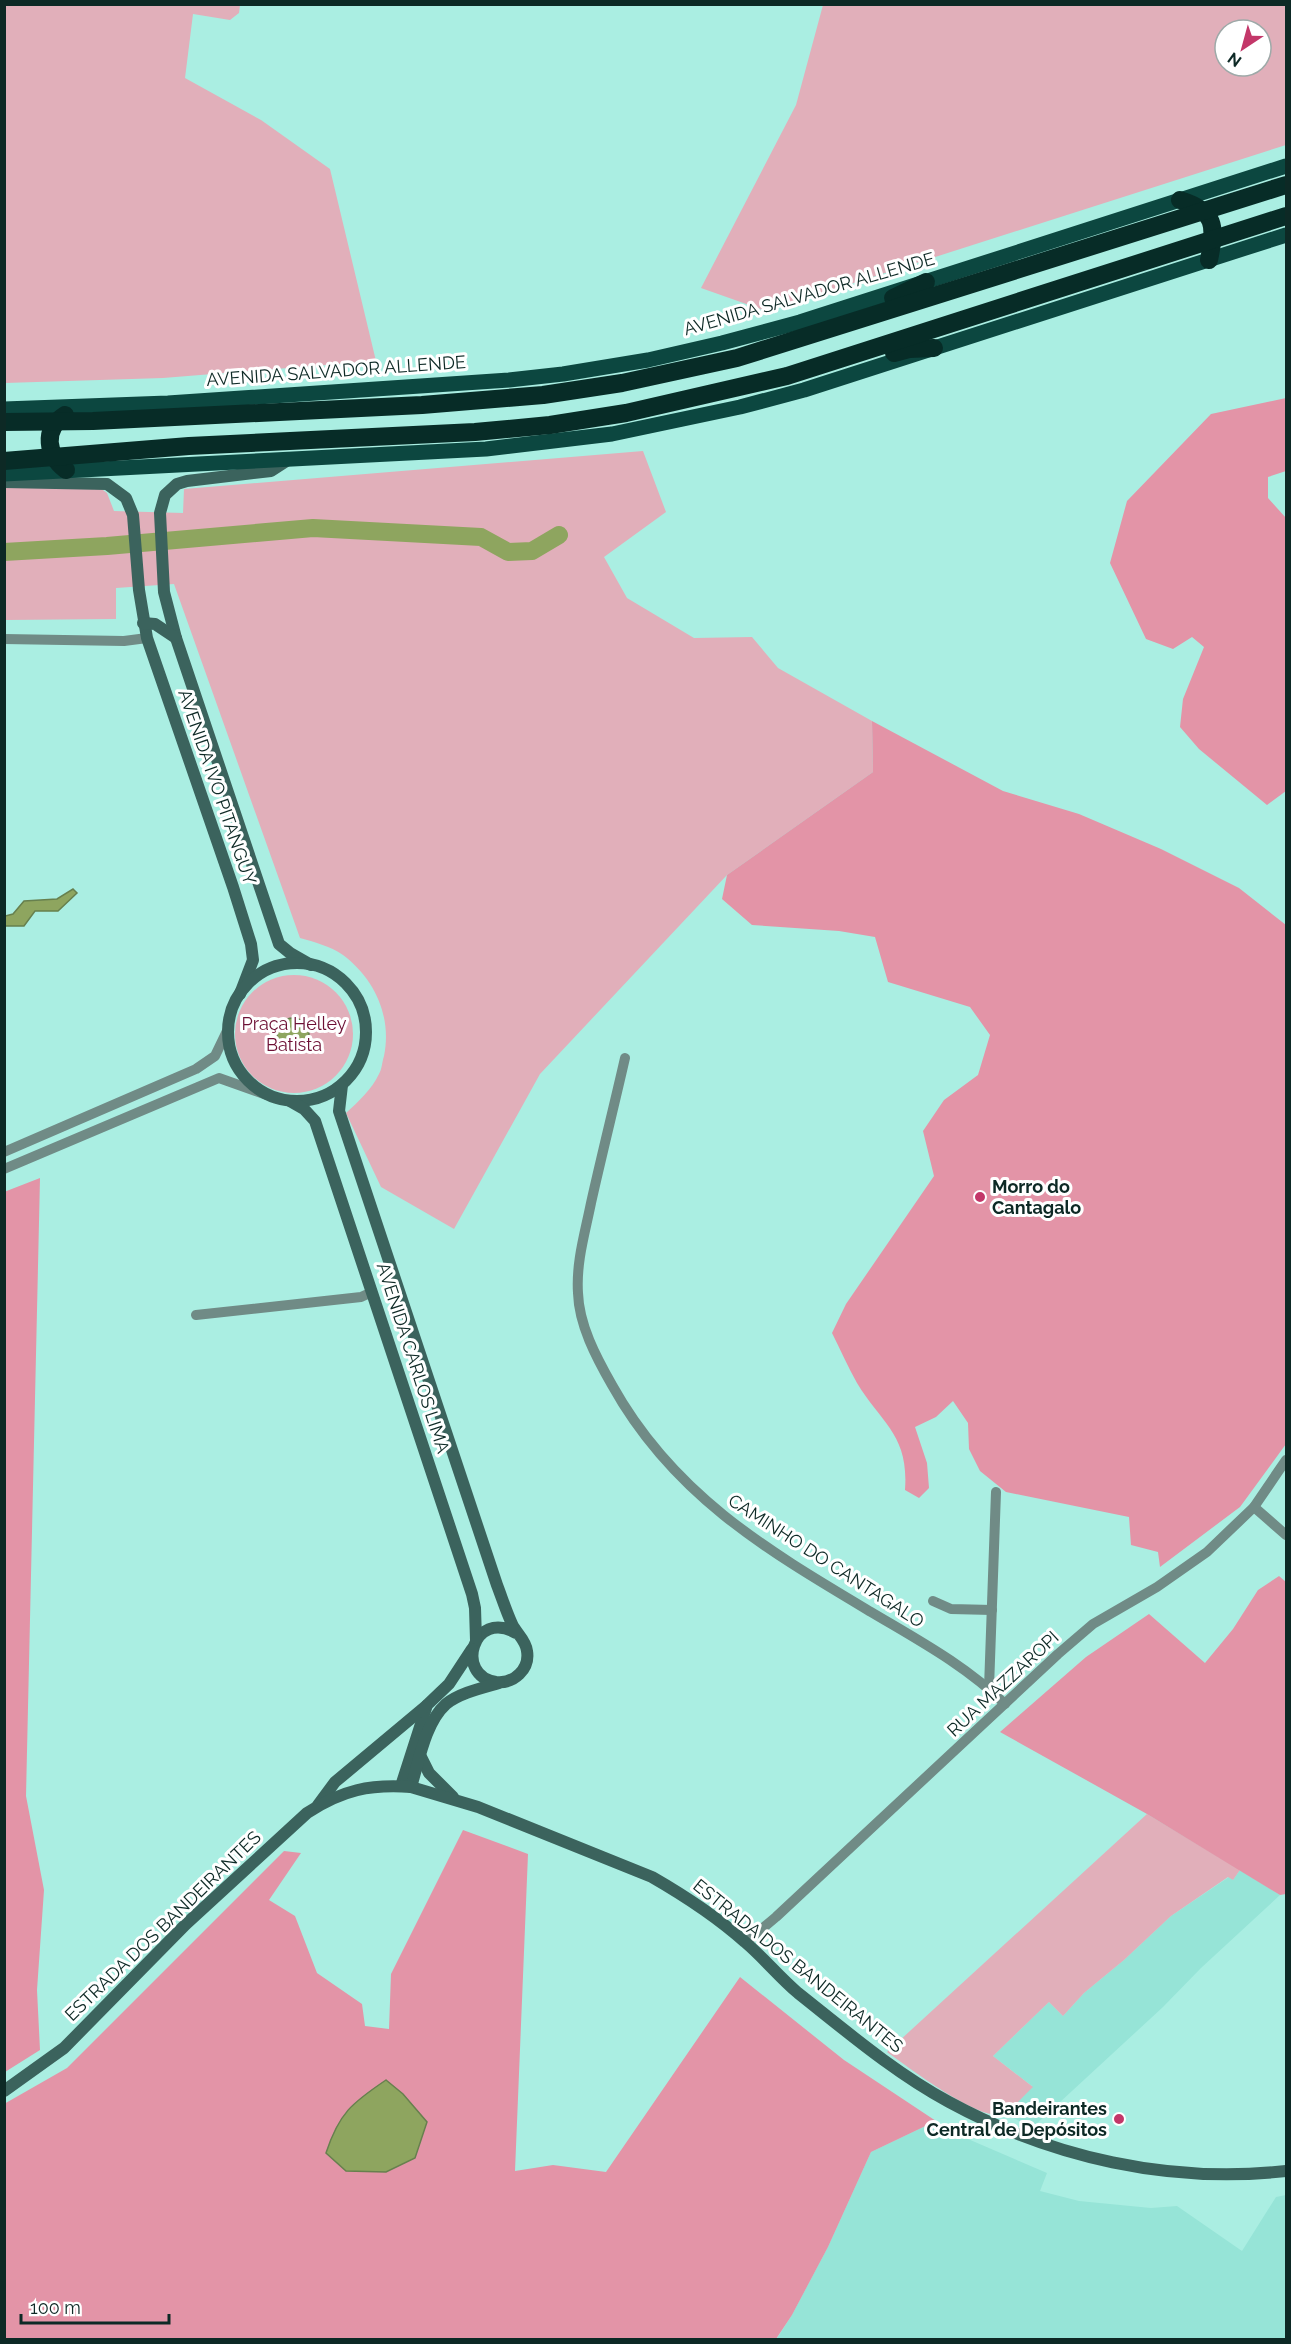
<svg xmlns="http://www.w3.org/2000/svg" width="1291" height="2344" font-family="Raleway,sans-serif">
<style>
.built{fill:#96e4d7}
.green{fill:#e1afba;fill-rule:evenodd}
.forest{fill:#e394a7}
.water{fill:#8ea55f;stroke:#67804e;stroke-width:1.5}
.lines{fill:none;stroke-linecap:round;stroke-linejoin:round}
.river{stroke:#8ea55f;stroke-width:18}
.street{stroke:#708b86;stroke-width:10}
.secondary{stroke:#3b635d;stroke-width:12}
.primary{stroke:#0c4740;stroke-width:15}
.highway{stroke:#072c27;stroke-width:18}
.poi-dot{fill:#c33769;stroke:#fff;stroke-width:2}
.labels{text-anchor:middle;stroke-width:6;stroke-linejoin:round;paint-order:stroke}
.street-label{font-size:18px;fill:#0d2925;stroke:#fff}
.park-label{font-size:18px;fill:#6d1035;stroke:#fff}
.poi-label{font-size:18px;font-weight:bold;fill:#0d2925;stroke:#fff;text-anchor:start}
</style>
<rect width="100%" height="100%" fill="#aaeee2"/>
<g class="built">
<polygon points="1240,1870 1280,1895 1201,1968 1163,2007 1033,2127 1004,2114 1032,2086 993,2056 1049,2002 1063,2016 1084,1993 1124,1960 1171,1916 1229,1877 1233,1880"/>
<polygon points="936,2121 961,2136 1047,2173 1040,2191 1079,2201 1151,2208 1177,2206 1242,2251 1276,2197 1286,2195 1286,2339 776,2340 792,2315 828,2247 871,2152"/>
</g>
<g class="green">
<polygon points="4,5 240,5 239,13 230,20 193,14 185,78 261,120 330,169 376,361 163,378 5,383"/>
<path d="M823,5H1286V145L766,311L701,288L796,105ZM1225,30H1261V66H1225Z"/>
<path d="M643,451L666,512L604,557L627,598L694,638L752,637L778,668L872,721L873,772L727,875L540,1074L454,1229L381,1187L346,1113C358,1102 372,1089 379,1074C382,1069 382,1062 384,1056C392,1017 375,979 343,955C330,946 314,942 300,938L174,584L116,588V619L5,620L4,488L96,485L107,493L114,511L183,513L184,489Z"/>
<circle cx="294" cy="1034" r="59"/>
<path d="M1147,1814L1240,1870L1233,1880L1228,1877L1171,1916L1124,1960L1084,1993L1063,2016L1049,2002L993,2056L1033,2087C1024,2095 1012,2111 1001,2114C979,2121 908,2067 887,2052Z"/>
</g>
<g class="forest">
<polygon points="1286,398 1286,471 1268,477 1268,498 1286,518 1286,791 1267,805 1199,749 1180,727 1183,699 1204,647 1192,637 1173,649 1146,639 1110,563 1127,501 1211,414"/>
<path d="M872,721L1003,791L1079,814L1161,849L1239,888L1286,925V1444L1240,1507L1160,1567L1158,1552L1131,1545L1129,1517L1006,1492L980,1471L969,1449L968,1423L953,1401L936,1417L915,1427L927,1463L929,1488L919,1498L905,1490C909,1435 882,1424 857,1383C848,1367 840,1349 832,1333L846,1304L934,1176L923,1131L944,1100L978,1075L990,1035L970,1007L888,982L875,937L839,931L752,925L722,899L727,875L873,772Z"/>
<polygon points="40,1178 26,1796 44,1890 37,1990 40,2050 5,2072 4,1192"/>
<polygon points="1279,1576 1286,1582 1286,1894 1280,1895 1147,1814 1000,1732 1086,1657 1149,1614 1205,1663 1233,1629 1258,1590"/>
<polygon points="463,1830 528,1854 515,2171 553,2165 606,2172 740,1977 844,2060 936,2121 871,2152 828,2247 792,2315 776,2339 5,2340 4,2104 67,2068 284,1851 301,1853 269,1900 295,1916 317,1973 362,2004 365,2026 389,2029 391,1974"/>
</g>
<g class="water">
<polygon points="73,889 77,893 58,911 35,911 24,926 5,926 5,916 13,914 24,901 57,899"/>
<circle cx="293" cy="1034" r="16"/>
<path d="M386,2080L403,2094L427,2122L415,2158L386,2172L346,2171L326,2153C339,2113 352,2103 386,2080Z"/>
</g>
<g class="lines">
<polyline class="river" points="4,552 107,546 313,528 481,537 508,552 532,551 559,535"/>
<g class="street">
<polyline points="4,639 124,641 147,638"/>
<path d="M625,1058C614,1106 602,1154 591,1203C585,1233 576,1262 578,1293C579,1325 596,1357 612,1385C673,1495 767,1550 871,1612C918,1640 965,1665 1005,1704"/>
<polyline points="4,1152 196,1069 215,1056 228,1029"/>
<polyline points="4,1169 219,1078 267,1095"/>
<polyline points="196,1315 361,1297 372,1292"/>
<polyline points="1254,1507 1286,1535"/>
<polyline points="933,1601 951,1609 992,1610"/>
<polyline points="989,1688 996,1492"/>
<polyline points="746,1942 776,1917 1058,1654 1093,1624 1157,1587 1207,1552 1254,1507 1286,1460"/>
</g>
<g class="secondary">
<polyline points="288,460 271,471 187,481 177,484 165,495 160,513 164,592 176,638 279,944 290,953 311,965"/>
<polyline points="4,482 107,484 126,498 133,515 139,590 147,638 233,887 251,944 253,960 240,994"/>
<polyline points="143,623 155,624 176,638"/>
<circle cx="297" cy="1032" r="69"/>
<path d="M342,1085L339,1111L497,1585C502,1598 506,1611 512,1624C516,1633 526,1640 527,1651C530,1669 514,1684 496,1682C454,1676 473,1608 516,1633"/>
<polyline points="290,1101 304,1109 315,1121 472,1594 475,1608 476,1640"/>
<polyline points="421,1757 429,1773 453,1797"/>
<polyline points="401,1786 427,1705 449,1684 472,1649"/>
<path d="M411,1787C419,1761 425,1723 446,1704C460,1693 482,1688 499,1683"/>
<polyline points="318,1805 335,1782 426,1706"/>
<path d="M4,2091L64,2048L186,1924L307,1813C342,1790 370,1784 411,1787L478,1807L652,1877C685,1896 717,1917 745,1942C764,1958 779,1977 798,1993C846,2031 895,2073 949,2102C1052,2158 1170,2184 1286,2171"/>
</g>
<g class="primary">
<polyline points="4,409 168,403 509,380 563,374 648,360 722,343 800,322 1286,166"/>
<polyline points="4,474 486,449 612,434 740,407 804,390 1286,235"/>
</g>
<g class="highway">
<path d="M1180,200C1216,211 1216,226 1209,260"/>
<polyline points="893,298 926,282"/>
<polyline points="894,353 909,349 934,348"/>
<path d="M65,415C42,430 47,455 66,470"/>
<polyline points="4,422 93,421 422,405 543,395 622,383 737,358 1286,185"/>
<polyline points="4,461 189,446 475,432 550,425 626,413 787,376 1286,216"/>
</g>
</g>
<g class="poi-dot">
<circle cx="980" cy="1197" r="6"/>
<circle cx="1119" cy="2119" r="6"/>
</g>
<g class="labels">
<g class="street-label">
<text transform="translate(809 294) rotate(-16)" y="6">AVENIDA SALVADOR ALLENDE</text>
<text transform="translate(336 371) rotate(-4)" y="6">AVENIDA SALVADOR ALLENDE</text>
<text transform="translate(217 787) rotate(71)" y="6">AVENIDA IVO PITANGUY</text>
<text transform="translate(413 1358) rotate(72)" y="6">AVENIDA CARLOS LIMA</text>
<text transform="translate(826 1561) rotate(33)" y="6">CAMINHO DO CANTAGALO</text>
<text transform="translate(1003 1684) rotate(-43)" y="6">RUA MAZZAROPI</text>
<text transform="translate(163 1926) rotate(-44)" y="6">ESTRADA DOS BANDEIRANTES</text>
<text transform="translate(798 1966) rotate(39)" y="6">ESTRADA DOS BANDEIRANTES</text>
</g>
<g class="park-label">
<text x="294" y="1030">Praça Helley<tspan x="294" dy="21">Batista</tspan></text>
</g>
<g class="poi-label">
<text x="992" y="1193">Morro do<tspan x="992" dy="21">Cantagalo</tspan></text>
<text x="1107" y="2115" text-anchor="end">Bandeirantes<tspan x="1107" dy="21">Central de Depósitos</tspan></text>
</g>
</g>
<rect width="1291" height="2344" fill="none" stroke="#0d2925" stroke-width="12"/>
<g transform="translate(1243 48) rotate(216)"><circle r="28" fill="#ffffff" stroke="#9ea9a8" stroke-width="1.5"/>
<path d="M0-4.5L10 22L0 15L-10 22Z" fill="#c33769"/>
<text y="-9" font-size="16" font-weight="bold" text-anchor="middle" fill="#0d2925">N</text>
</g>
<path d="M21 2314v9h148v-9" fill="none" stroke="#0d2925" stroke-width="3"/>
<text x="30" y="2314" font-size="18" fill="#0d2925" stroke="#ffffff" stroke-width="4.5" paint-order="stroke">100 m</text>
</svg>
